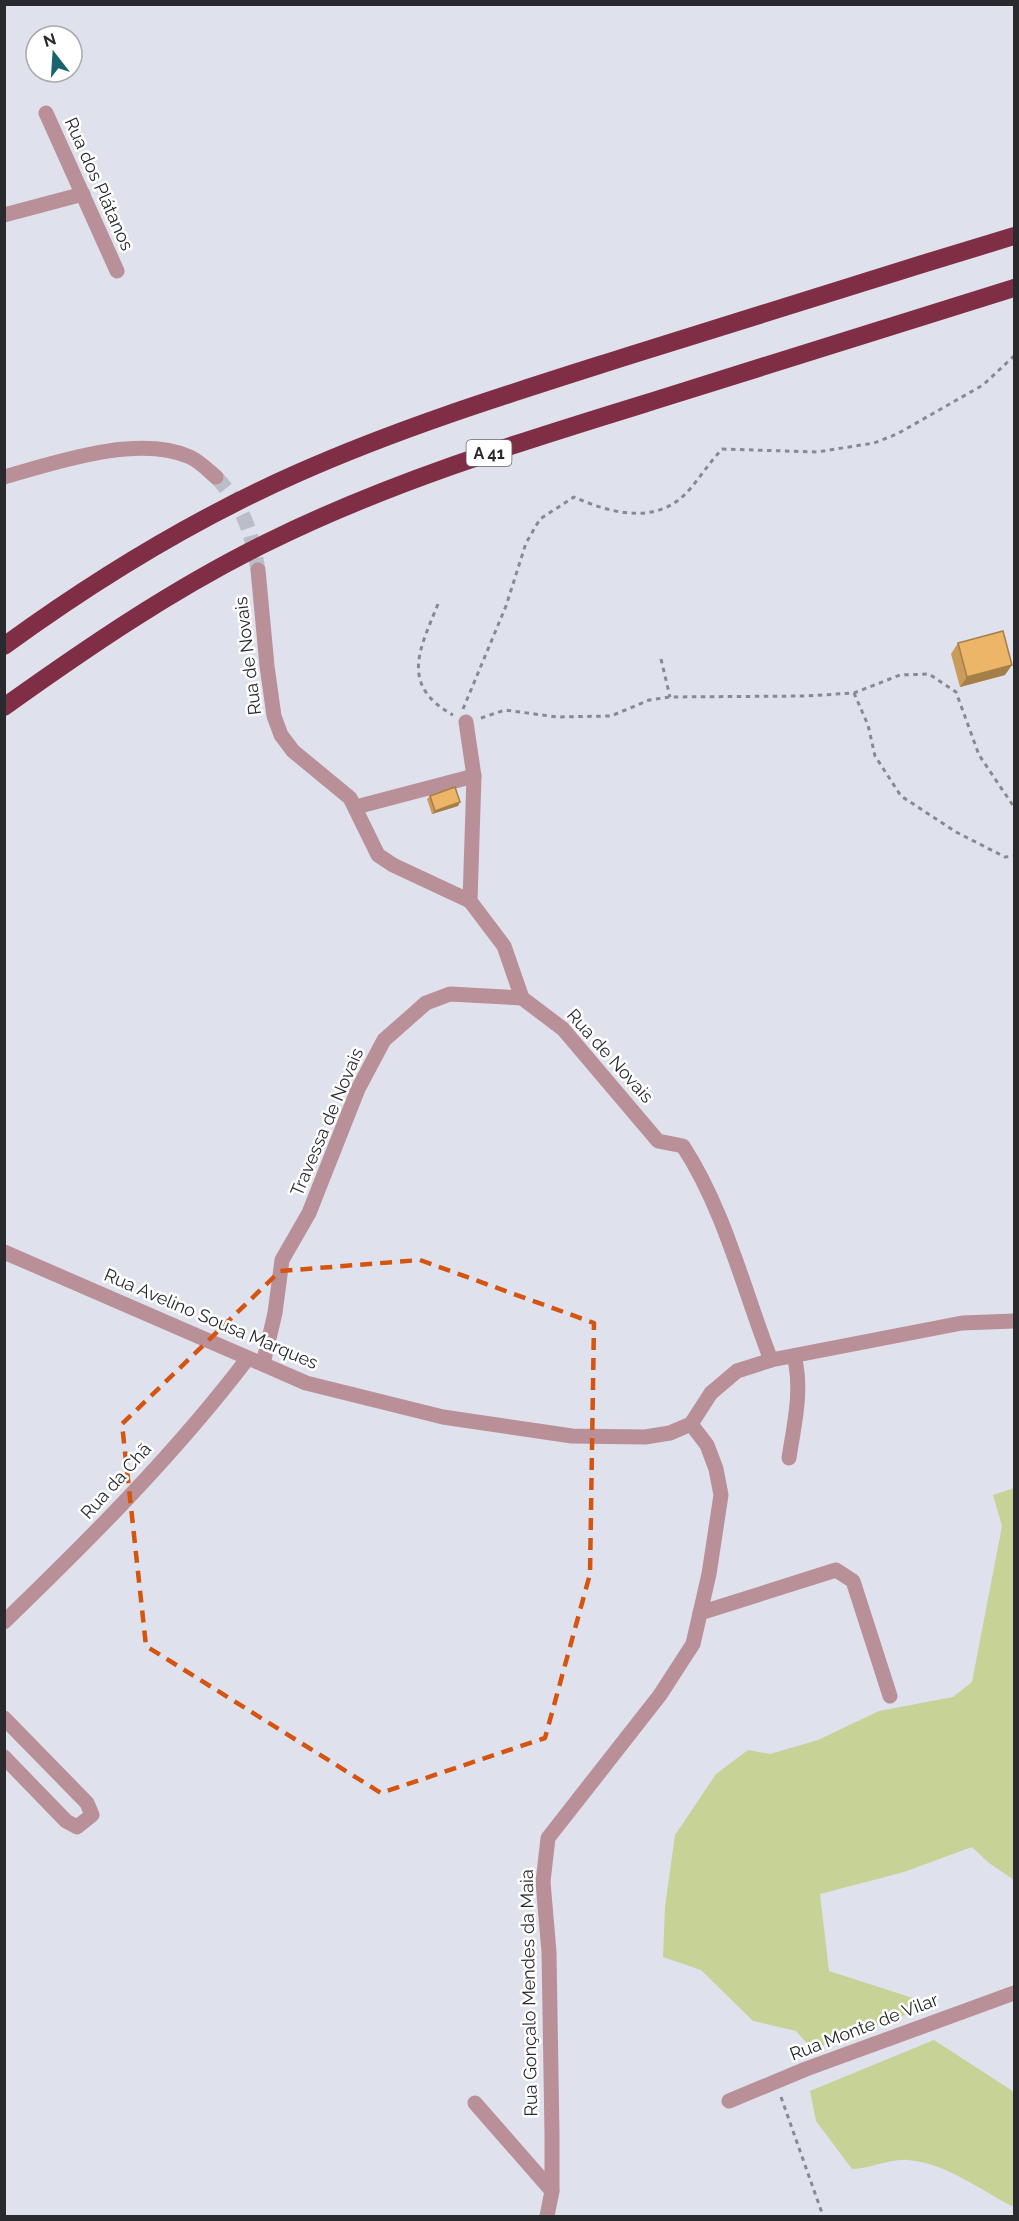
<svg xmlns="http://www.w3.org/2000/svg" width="1019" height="2221" font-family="Raleway,sans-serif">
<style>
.green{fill:#c6d296}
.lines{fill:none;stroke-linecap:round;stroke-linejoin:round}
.minor-tunnel{stroke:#bbbdc7;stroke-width:15;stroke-dasharray:15 8;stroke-linecap:butt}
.path{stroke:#888a92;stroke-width:3;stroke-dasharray:4.5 4.5;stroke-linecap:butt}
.minor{stroke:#ba9098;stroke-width:15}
.highway{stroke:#802e46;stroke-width:18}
.wall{fill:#cb9c59}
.shaded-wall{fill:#a57f48}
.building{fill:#ecb567;stroke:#a57f48;stroke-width:1.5}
.marked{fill:none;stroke:#d5540f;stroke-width:4.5;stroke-dasharray:12 8;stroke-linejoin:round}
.labels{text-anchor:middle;stroke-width:5;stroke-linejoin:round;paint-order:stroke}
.shield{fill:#fff;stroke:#696a6d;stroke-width:1.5}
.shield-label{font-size:16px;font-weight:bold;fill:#292a2e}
.street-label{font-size:18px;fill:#292a2e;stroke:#fff}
</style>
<rect width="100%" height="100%" fill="#dfe2ed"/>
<g class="green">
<polygon points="1014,1488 1014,1880 989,1863 972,1847 904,1872 820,1894 829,1971 925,2002 916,2011 812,2049 796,2031 753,2021 701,1970 663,1957 665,1907 675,1835 716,1774 748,1750 770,1754 818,1740 879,1711 953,1697 972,1682 1002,1526 993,1495"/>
<path d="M934,2040L1014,2092V2207C979,2190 949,2164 908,2160C891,2158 870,2169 852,2169L816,2121L810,2091Z"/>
</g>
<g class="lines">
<path class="minor-tunnel" d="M216,477C244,507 251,530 258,570"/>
<g class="path">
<path d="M438,604C420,649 399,685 453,715"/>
<polyline points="661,659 670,697"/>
<polyline points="854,693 868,725 875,756 901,796 956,832 1005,857 1014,856"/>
<path d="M463,709L506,606L526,543L540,519L574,497C612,514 659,526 690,489C701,476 710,462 722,449L817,452L874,443L897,434L983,385L1014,356"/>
<polyline points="481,718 505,710 557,717 611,716 649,700 670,697 805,696 854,693 900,675 929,674 956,692 979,755 1014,807"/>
<polyline points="781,2097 823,2216"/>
</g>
<g class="minor">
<polyline points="46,113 117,271"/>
<polyline points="4,215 83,194"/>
<path d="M4,477C57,462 138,434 190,457C199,461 208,470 216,477"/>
<path d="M258,570L267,666L274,716L281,735L293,751L350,798L378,855L393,865L470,901L504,946L522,998L563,1029L658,1141L683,1146C725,1211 743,1288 771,1360"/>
<polyline points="466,722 474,776 470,901"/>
<polyline points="356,807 474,776"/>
<polyline points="4,1252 306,1383 443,1417 572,1436 645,1437 670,1433 691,1424"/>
<polyline points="263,1364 275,1313 282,1260 309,1213 358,1089 384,1040 426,1003 450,994 522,998"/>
<polyline points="691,1424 711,1393 737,1371 771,1360 962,1323 1014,1321"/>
<path d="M789,1458C794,1425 803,1389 794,1356"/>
<polyline points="700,1613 836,1570 853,1581 890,1696"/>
<path d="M4,1622C90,1539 175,1454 248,1358"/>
<polyline points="4,1718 87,1803 92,1815 77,1827 66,1821 4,1757"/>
<polyline points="729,2101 806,2069 1014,1993"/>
<polyline points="475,2103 552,2191"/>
<polyline points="547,2216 552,2191 552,2134 549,1952 543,1882 548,1838 660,1695 693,1644 709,1574 721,1495 716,1469 707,1445 691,1424"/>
</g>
<g class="highway">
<path d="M4,646C96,579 194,519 298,473C406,425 518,391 631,355C758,315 886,275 1014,236"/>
<path d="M4,707C88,647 173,589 266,543C389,482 520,442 650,402C772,364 893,326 1014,288"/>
</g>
</g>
<g class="wall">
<polygon points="958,643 1005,675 960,687 951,654"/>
<polygon points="430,796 458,806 432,814 427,799"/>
</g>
<g class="shaded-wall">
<polygon points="1012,665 1005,675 960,687 967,677"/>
<polygon points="460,802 458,806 432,814 435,811"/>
</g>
<g class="building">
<polygon points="1003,631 1012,665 967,677 958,643"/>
<polygon points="455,787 460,802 435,811 430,796"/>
</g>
<path class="marked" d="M420,1260L594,1323L590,1574L545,1738L381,1793L146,1646L122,1424L280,1271Z"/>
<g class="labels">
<rect class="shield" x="466.5" y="440" width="45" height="26" rx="4.5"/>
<g class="shield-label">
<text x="489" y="459">A 41</text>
</g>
<g class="street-label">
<text transform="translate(99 184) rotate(66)" y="6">Rua dos Plátanos</text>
<text transform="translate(248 656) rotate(-97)" y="6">Rua de Novais</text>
<text transform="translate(610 1056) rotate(48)" y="6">Rua de Novais</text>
<text transform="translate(327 1122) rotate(-67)" y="6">Travessa de Novais</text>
<text transform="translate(211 1319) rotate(23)" y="6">Rua Avelino Sousa Marques</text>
<text transform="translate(116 1481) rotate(-48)" y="6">Rua da Chã</text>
<text transform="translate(529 1993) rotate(-91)" y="6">Rua Gonçalo Mendes da Maia</text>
<text transform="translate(864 2027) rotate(-21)" y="6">Rua Monte de Vilar</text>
</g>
</g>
<rect width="1019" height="2221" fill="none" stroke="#292a2e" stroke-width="12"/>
<g transform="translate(54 54) rotate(343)"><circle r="28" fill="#ffffff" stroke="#a9aaab" stroke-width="1.5"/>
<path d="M0-4.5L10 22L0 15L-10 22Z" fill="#19646f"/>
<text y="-9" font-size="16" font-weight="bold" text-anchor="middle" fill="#292a2e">N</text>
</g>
</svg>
